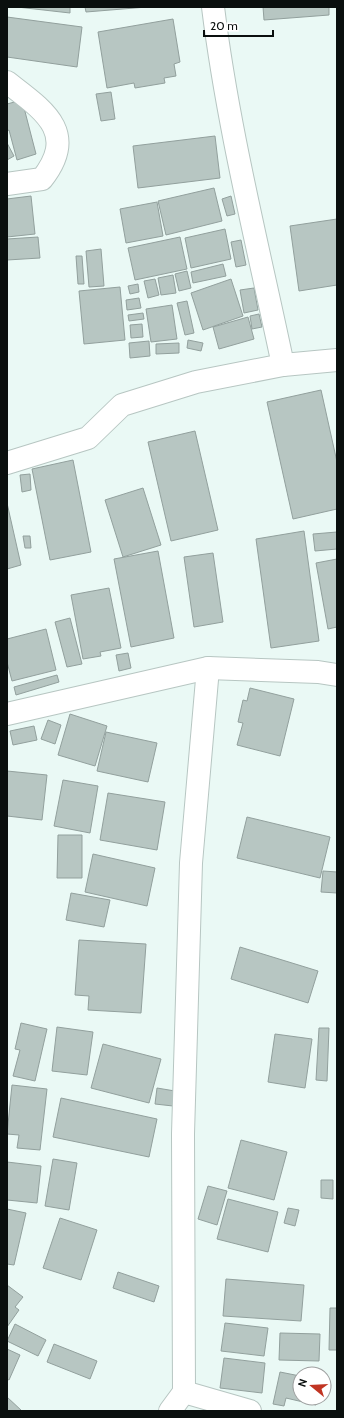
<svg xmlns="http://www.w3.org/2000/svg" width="344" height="1418" font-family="Cabin,sans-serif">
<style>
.building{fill:#b7c6c2;stroke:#92a09d}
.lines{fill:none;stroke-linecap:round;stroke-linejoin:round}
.minor-casing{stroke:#b7c6c2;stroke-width:24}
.minor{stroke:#fff;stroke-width:22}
</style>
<rect width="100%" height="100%" fill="#eaf9f5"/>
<g class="building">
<polygon points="17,7 70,7 70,13"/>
<polygon points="85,7 147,7 86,12"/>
<polygon points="263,7 329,7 329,15 264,20"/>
<polygon points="7,17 82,27 77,67 7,57"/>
<polygon points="173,19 180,62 174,64 176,76 164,78 165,83 135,88 134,83 107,88 98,32"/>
<polygon points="111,92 115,119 101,121 96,94"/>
<polygon points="22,100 36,154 17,160 9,130 7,131 7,104"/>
<polygon points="215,136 220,178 138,188 133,146"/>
<polygon points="7,143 14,156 7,160"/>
<polygon points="214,188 222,221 166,235 158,201"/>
<polygon points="31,196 35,234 7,237 7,199"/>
<polygon points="231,196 235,214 227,216 222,199"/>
<polygon points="157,202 163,236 126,243 120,209"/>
<polygon points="337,219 337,285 299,291 290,226"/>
<polygon points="225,229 231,259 191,268 185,238"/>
<polygon points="38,237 40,258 7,260 7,239"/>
<polygon points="180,237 187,269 135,280 128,248"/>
<polygon points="241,240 246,265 236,267 231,242"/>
<polygon points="101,249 104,286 89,287 86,251"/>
<polygon points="76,256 82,256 84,284 78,284"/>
<polygon points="223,264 226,276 193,283 191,272"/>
<polygon points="187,271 191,288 179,291 175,274"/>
<polygon points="173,275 176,293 161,295 158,278"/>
<polygon points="155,279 159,295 148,298 144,281"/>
<polygon points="231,279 243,316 203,330 191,293"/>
<polygon points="138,284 139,292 130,294 128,286"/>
<polygon points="120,287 125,340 84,344 79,291"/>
<polygon points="254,288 258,310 244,313 240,290"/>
<polygon points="139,298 141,308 127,310 126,300"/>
<polygon points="187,301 194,333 185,335 177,303"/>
<polygon points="172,305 177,339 151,342 146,309"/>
<polygon points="143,313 144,319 129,321 128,315"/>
<polygon points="259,314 262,327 252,329 250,316"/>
<polygon points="248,317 254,339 219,349 213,327"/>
<polygon points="142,324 143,337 131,338 130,325"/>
<polygon points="188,340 203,343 201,351 187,348"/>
<polygon points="149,341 150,356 130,358 129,343"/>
<polygon points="179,343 179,353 156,354 156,344"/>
<polygon points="321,390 337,462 337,509 293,519 267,402"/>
<polygon points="195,431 218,530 171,541 148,442"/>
<polygon points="73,460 91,552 50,560 32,469"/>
<polygon points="30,474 31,490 22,492 20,475"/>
<polygon points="143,488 161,545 123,557 105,500"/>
<polygon points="7,503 21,565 7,569"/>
<polygon points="304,531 319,641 271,648 256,539"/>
<polygon points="337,532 337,549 315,551 313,534"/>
<polygon points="23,536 30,536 31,548 25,548"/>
<polygon points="158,551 174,638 131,647 114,559"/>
<polygon points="213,553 223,622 194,627 184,557"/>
<polygon points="337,559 337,627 328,629 316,563"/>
<polygon points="109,588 121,648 100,652 101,656 83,659 71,595"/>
<polygon points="70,618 82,664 67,667 55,622"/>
<polygon points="46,629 56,670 12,681 7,662 7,639"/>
<polygon points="128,653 131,668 119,671 116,655"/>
<polygon points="57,675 59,682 16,695 14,687"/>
<polygon points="250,688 294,699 280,756 237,745 243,723 238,722 243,700 247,701"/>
<polygon points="70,714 107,726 95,766 58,755"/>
<polygon points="48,720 61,725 55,744 41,739"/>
<polygon points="34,726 37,740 13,745 10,731"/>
<polygon points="106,732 157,743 148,782 97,771"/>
<polygon points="7,771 47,775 42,820 7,816"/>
<polygon points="63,780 98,786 90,833 54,826"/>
<polygon points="108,793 165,802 157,850 100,840"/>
<polygon points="247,817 330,837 320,878 237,858"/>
<polygon points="58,835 82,835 82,878 57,878"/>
<polygon points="93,854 155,868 147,906 85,892"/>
<polygon points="323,871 337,872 337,893 321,892"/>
<polygon points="71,893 110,900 104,927 66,920"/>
<polygon points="79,940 146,944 141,1013 88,1010 89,996 75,995"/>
<polygon points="240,947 318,971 308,1003 231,979"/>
<polygon points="21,1023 47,1029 35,1081 13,1076 20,1050 15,1049"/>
<polygon points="57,1027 93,1032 87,1075 52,1071"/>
<polygon points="319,1028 329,1028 327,1081 316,1080"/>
<polygon points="275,1034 312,1039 305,1088 268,1082"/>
<polygon points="103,1044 161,1059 149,1103 91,1088"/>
<polygon points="12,1085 47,1089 40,1150 17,1148 19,1135 7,1134"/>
<polygon points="157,1088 175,1091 173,1106 155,1104"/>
<polygon points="61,1098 157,1119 149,1157 53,1137"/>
<polygon points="241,1140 287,1152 274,1200 228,1188"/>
<polygon points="53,1159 77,1163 69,1210 45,1206"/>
<polygon points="7,1162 41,1166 37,1203 7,1200"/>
<polygon points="321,1180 333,1180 333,1199 321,1198"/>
<polygon points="208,1186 227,1191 217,1225 198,1219"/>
<polygon points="228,1199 278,1212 268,1252 217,1239"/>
<polygon points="288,1208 299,1210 295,1226 284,1223"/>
<polygon points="7,1209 26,1213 14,1265 7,1264"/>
<polygon points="60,1218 97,1230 81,1280 43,1268"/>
<polygon points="118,1272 159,1286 154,1302 113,1288"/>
<polygon points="226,1279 304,1285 301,1321 223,1316"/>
<polygon points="7,1285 23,1297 15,1307 19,1310 7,1327"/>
<polygon points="330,1308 337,1308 337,1350 329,1350"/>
<polygon points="225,1323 268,1328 264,1356 221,1351"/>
<polygon points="15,1324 46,1340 38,1356 7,1341"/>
<polygon points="280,1333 320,1334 319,1361 279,1360"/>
<polygon points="54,1344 97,1361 90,1379 47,1362"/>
<polygon points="7,1349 20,1355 9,1380 7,1379"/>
<polygon points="224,1358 265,1363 262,1393 220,1388"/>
<polygon points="280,1372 300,1376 300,1398 317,1398 316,1405 286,1398 284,1406 273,1404"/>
<polygon points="7,1397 22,1411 7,1411"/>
</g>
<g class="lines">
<defs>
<g id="minor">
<path d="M213,7C228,128 258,246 283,365"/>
<path d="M7,82C43,110 79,132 42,179L7,184"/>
<polyline points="7,463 88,438 122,405 196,382 283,365 337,360"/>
<polyline points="7,714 208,668 318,672 337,675"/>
<polyline points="184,1392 250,1411"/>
<polyline points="170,1411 184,1392 183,1134 191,863 208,668"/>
</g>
</defs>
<use href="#minor" class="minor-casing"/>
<use href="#minor" class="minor"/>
</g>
<rect width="344" height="1418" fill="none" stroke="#0a0f0e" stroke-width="16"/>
<g transform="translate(312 1386) rotate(288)"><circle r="19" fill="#ffffff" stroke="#9d9f9f"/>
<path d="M0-3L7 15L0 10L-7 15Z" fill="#c13523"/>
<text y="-6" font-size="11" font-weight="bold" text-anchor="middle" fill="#0a0f0e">N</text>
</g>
<path d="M204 30v6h69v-6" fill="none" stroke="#0a0f0e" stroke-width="2"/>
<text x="210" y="30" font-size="12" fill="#0a0f0e" stroke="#ffffff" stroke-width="3" paint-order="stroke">20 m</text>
</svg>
